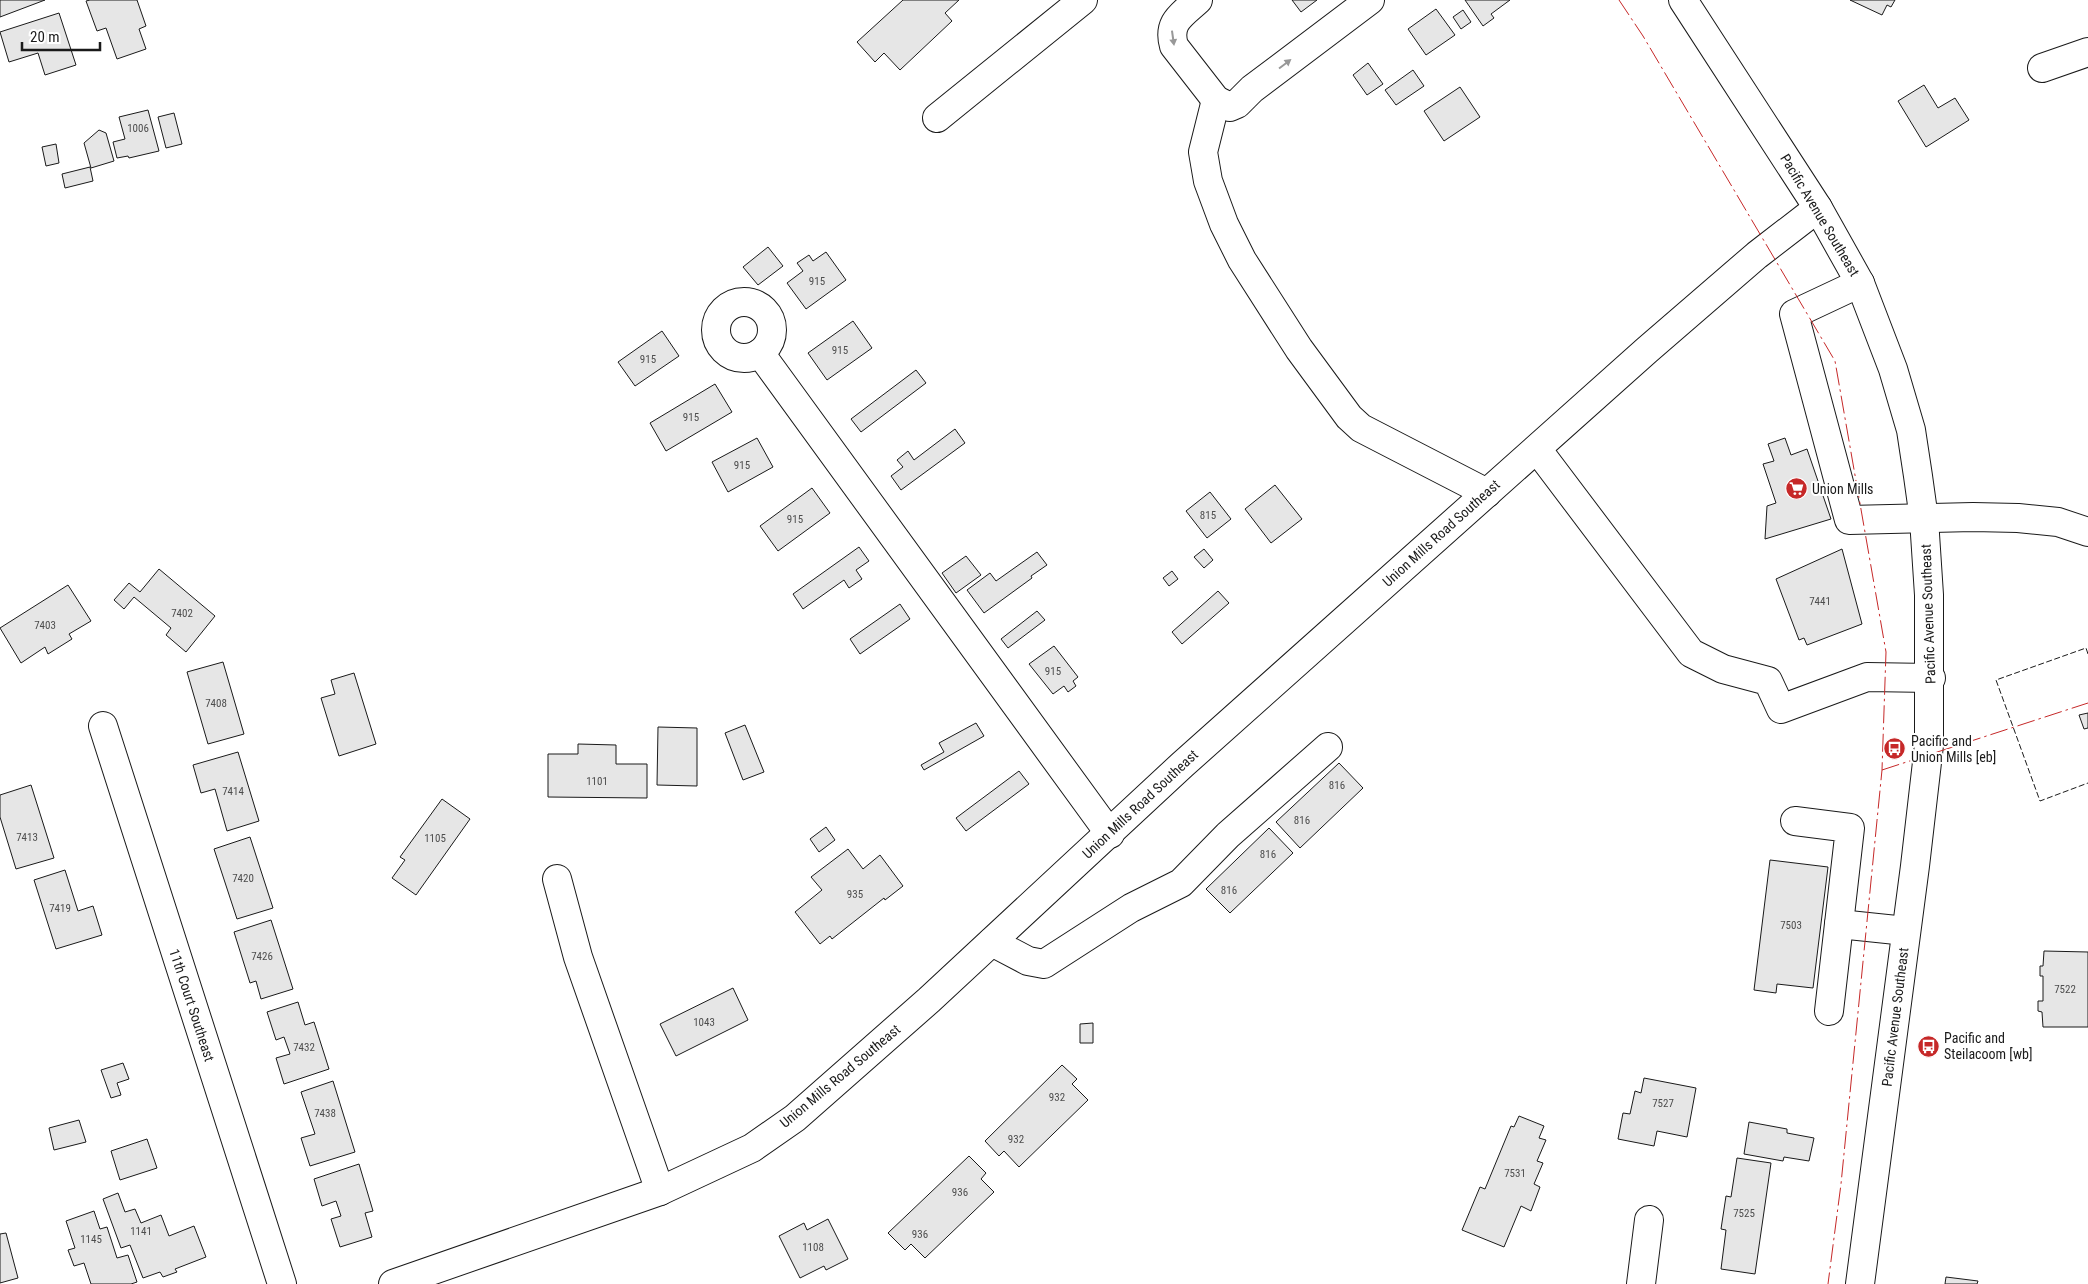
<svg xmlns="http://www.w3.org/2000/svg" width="2088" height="1284" font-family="'Roboto Condensed',sans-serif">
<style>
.building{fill:#e6e6e6;stroke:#1a1a1a}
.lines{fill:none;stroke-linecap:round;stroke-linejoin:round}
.minor-casing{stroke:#1a1a1a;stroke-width:30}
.major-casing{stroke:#1a1a1a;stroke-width:30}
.minor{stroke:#fff;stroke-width:28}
.major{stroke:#fff;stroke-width:28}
.fence{stroke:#1a1a1a;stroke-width:1;stroke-dasharray:6 2.5;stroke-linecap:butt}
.power{stroke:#c62828;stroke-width:1;stroke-dasharray:18 4 2.5 4;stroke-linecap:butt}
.oneway{fill:#989898}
.labels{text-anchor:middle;stroke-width:4;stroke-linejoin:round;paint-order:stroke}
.number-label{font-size:11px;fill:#4d4d4d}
.street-label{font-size:14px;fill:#1a1a1a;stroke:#fff}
.poi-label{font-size:14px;fill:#1a1a1a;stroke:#fff;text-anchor:start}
</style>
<rect width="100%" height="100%" fill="#fff"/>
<g class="building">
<polygon points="0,0 45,0 0,17"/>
<polygon points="90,0 137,0 146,26 139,29 146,49 117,59 106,28 97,31 86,1"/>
<polygon points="903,0 959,0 945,13 952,21 900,70 884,53 875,62 857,42"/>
<polygon points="1292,0 1317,0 1301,12"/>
<polygon points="1465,0 1510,0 1491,14 1494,18 1483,26"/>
<polygon points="1850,0 1895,0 1891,7 1887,5 1882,15"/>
<polygon points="1436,9 1455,35 1426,55 1408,29"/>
<polygon points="1463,10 1471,22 1461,29 1453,17"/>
<polygon points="59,13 76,65 45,75 38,53 9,62 0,32"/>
<polygon points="1368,63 1383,84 1367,95 1353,75"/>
<polygon points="1413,70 1424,86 1396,105 1385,90"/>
<polygon points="1924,85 1938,108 1955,98 1969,120 1926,147 1898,101"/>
<polygon points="1460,87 1480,117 1444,141 1424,111"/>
<polygon points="148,110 159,151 129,158 128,156 117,158 113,142 125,139 119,117"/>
<polygon points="174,113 182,144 166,148 158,117"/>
<polygon points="99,130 106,133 114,161 91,168 84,143"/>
<polygon points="56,144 59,163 46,166 42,147"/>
<polygon points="90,167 93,181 65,188 62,174"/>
<polygon points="768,247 783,266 758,285 743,267"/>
<polygon points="826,252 846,280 806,309 787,283 803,271 797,263 809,255 813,261"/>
<polygon points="853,321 872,348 827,380 808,353"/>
<polygon points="662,331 679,356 635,386 618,362"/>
<polygon points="916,370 926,383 861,432 851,419"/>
<polygon points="715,384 732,412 666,451 650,423"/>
<polygon points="955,429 965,443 901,490 891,476 903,467 897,460 908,451 914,460"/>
<polygon points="757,438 773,467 728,492 712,462"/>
<polygon points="1785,438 1791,455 1807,449 1831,519 1765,539 1767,506 1776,503 1763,464 1774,461 1768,444"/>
<polygon points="1275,485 1302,519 1271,543 1245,509"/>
<polygon points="812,488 830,513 778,551 760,526"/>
<polygon points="1210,492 1231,519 1207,538 1186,511"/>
<polygon points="859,547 869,561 856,570 862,579 849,588 844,580 803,609 793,594"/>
<polygon points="1204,549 1213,560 1204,568 1194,557"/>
<polygon points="1842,549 1862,624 1807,645 1804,638 1799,640 1776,579"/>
<polygon points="1037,552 1047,565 1031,576 1032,578 984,613 967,590 990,573 996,581"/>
<polygon points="966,556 981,575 956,593 942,573"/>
<polygon points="159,569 215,616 186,652 166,635 171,628 134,597 124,609 114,600 129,583 140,592"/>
<polygon points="1172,571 1178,579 1169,586 1163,578"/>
<polygon points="68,585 91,621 69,634 72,639 48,654 45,647 21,663 0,628"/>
<polygon points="1218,591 1229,603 1182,644 1172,632"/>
<polygon points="900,604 910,619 860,654 850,639"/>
<polygon points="1037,611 1045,620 1008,648 1001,639"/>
<polygon points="1054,646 1078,677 1073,681 1076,686 1068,692 1064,686 1053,694 1029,664"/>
<polygon points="223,662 244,734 208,744 187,672"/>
<polygon points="354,673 376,744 339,756 321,698 335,694 331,680"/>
<polygon points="2088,713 2088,728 2084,729 2079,715"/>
<polygon points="976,723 984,736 924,770 921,765 944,752 939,743"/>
<polygon points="745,725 764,772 743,780 725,733"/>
<polygon points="658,727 697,728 697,786 657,785"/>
<polygon points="578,744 616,745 616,764 647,764 647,798 548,797 548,754 578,754"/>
<polygon points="238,752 259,821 227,831 215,789 201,793 193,765"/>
<polygon points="1339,763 1363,788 1300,848 1276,822"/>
<polygon points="1019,771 1029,784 966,831 956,818"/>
<polygon points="31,785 54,858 16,869 0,817 0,795"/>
<polygon points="442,799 470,819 416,895 392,878 405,860 400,857"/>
<polygon points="826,827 835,840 819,852 810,839"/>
<polygon points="1269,828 1293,853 1230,913 1206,889"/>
<polygon points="250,837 273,908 237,919 214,849"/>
<polygon points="848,849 863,869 880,855 903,886 885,900 884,898 832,939 830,936 820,944 795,912 822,890 811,877"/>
<polygon points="1770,860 1828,867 1813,988 1777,984 1776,993 1754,990"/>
<polygon points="65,870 78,911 93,906 102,935 56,949 34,880"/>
<polygon points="271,920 293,989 261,999 256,981 250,983 234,932"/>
<polygon points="2044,951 2088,952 2088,1027 2043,1027 2042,1012 2038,1011 2038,1001 2043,1001 2043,976 2040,976 2040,966 2043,966"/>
<polygon points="733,988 748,1020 676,1056 660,1024"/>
<polygon points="298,1002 305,1025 314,1022 329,1069 284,1084 276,1058 290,1054 284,1037 276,1040 267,1012"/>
<polygon points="1093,1023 1093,1043 1080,1043 1080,1024"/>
<polygon points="123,1063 129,1079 117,1083 121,1095 111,1098 101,1070"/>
<polygon points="1062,1065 1077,1079 1072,1084 1088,1100 1019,1167 1004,1151 999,1156 985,1141"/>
<polygon points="1644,1078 1696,1088 1687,1137 1657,1131 1654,1146 1618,1139 1623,1113 1630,1114 1635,1091 1641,1093"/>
<polygon points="333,1081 355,1152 310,1166 301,1138 315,1134 301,1092"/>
<polygon points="1519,1116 1544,1126 1539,1138 1546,1140 1537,1161 1543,1163 1534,1184 1540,1187 1531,1211 1521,1206 1504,1247 1462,1230 1480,1187 1485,1189 1511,1126 1514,1127"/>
<polygon points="79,1120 86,1142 54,1150 49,1128"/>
<polygon points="1749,1122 1787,1129 1787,1133 1814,1138 1809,1161 1784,1157 1783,1161 1744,1154"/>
<polygon points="147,1139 157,1168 120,1180 111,1151"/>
<polygon points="969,1156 986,1173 981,1179 994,1192 925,1258 911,1244 905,1250 888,1233"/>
<polygon points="1737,1158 1771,1163 1755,1274 1721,1269 1726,1230 1721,1229 1726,1196 1731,1197"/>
<polygon points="359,1164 373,1211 365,1213 372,1237 340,1247 331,1219 341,1216 336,1201 322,1206 314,1179"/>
<polygon points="118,1193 125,1212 135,1209 141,1223 161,1215 169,1236 194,1226 206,1257 175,1269 177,1272 163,1277 160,1272 143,1278 130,1245 121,1248 103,1199"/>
<polygon points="94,1211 100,1229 107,1227 117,1258 128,1255 137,1282 131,1284 91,1284 84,1263 74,1266 68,1250 75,1248 66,1221"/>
<polygon points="828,1219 848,1259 826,1270 824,1266 800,1278 779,1236 804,1223 807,1230"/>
<polygon points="6,1233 18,1278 0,1283 0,1234"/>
<polygon points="1946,1277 1978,1281 1977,1284 1945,1284"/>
</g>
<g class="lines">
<defs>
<g id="minor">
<path d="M1198,0C1182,15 1167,22 1174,46L1216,100L1230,107L1237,104L1252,89L1370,0"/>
<polyline points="2042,68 2088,52"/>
<polyline points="1216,100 1203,152 1208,181 1224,224 1242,260 1299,349 1349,417 1361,428 1487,493"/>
<polyline points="937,118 1083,0"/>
<polyline points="1860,283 1794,314 1849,520 1973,517 2018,518 2058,522 2088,532"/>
<circle cx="744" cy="330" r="28"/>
<polyline points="760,353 1110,834"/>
<polyline points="1537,449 1691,653 1723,669 1768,681 1781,709 1867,677 1931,678"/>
<polyline points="103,726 282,1284"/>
<polyline points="1795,821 1850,828 1829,1011"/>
<polyline points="557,879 578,957 660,1191"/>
<polyline points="1839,924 1906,931"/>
<polyline points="992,942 1028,961 1044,964 1131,908 1181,883 1228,835 1328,747"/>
<polyline points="393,1284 660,1191 752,1148 795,1118 929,1000 1182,765 1647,350 1757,255 1818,208"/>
<polyline points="1641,1284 1649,1220"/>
</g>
<polyline id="major" points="1683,0 1818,208 1860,283 1893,369 1911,430 1918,476 1924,519 1929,595 1929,745 1915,866 1860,1284"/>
</defs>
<use href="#minor" class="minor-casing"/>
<use href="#major" class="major-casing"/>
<use href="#minor" class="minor"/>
<use href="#major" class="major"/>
<polyline class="fence" points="2088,654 2086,648 1996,680 2040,801 2088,783"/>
<g class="power">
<polyline points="1619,0 1643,36 1835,361 1886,652 1882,770 1841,1184 1828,1284"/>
<polyline points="1882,770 2088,703"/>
</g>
</g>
<defs><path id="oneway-solid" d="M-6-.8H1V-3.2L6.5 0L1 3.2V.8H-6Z" transform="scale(1.25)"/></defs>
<g class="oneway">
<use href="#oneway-solid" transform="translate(1173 38) rotate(82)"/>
<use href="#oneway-solid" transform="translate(1285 64) rotate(-37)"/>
</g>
<defs>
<symbol id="supermarket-disc" viewBox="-11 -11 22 22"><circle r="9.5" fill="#c62828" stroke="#fff"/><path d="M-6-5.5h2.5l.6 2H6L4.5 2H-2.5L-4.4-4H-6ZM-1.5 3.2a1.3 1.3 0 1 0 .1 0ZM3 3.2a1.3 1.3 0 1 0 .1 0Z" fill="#fff"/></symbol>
<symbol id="bus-disc" viewBox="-11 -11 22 22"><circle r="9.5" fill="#c62828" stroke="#fff"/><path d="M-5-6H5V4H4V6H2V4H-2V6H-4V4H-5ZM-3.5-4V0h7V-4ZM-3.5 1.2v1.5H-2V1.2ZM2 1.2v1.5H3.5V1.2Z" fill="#fff"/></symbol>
</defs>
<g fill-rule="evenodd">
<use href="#supermarket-disc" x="1784" y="476" width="25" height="25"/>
<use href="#bus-disc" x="1882" y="736" width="25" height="25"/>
<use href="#bus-disc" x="1916" y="1034" width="25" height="25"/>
</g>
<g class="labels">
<g class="number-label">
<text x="138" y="132">1006</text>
<text x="817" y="285">915</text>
<text x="840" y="354">915</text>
<text x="648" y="363">915</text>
<text x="691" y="421">915</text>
<text x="742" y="469">915</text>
<text x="1208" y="519">815</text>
<text x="795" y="523">915</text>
<text x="1820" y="605">7441</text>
<text x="182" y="617">7402</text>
<text x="45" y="629">7403</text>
<text x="1053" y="675">915</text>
<text x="216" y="707">7408</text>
<text x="597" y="785">1101</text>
<text x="1337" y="789">816</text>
<text x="233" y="795">7414</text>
<text x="1302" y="824">816</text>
<text x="27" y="841">7413</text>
<text x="435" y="842">1105</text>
<text x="1268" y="858">816</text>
<text x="243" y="882">7420</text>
<text x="1229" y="894">816</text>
<text x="855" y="898">935</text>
<text x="60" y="912">7419</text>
<text x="1791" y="929">7503</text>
<text x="262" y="960">7426</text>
<text x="2065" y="993">7522</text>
<text x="704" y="1026">1043</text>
<text x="304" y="1051">7432</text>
<text x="1057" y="1101">932</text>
<text x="1663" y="1107">7527</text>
<text x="325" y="1117">7438</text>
<text x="1016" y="1143">932</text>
<text x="1515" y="1177">7531</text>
<text x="960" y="1196">936</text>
<text x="1744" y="1217">7525</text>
<text x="141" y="1235">1141</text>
<text x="920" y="1238">936</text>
<text x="91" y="1243">1145</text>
<text x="813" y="1251">1108</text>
</g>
<g class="street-label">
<text transform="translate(1820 215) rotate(59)" y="5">Pacific Avenue Southeast</text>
<text transform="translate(1441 533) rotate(-42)" y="5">Union Mills Road Southeast</text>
<text transform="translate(1928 614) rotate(-92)" y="5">Pacific Avenue Southeast</text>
<text transform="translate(1140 804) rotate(-43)" y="5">Union Mills Road Southeast</text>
<text transform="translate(192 1005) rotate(72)" y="5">11th Court Southeast</text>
<text transform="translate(1895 1017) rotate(-83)" y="5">Pacific Avenue Southeast</text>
<text transform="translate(840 1076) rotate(-40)" y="5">Union Mills Road Southeast</text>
</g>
<g class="poi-label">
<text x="1812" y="494">Union Mills</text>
<text x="1911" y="746">Pacific and<tspan x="1911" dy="16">Union Mills [eb]</tspan></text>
<text x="1944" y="1043">Pacific and<tspan x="1944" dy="16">Steilacoom [wb]</tspan></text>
</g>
</g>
<path d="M22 42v8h78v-8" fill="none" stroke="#1a1a1a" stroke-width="2.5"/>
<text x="30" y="42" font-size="15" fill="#1a1a1a" stroke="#ffffff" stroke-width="4" paint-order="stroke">20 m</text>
</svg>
